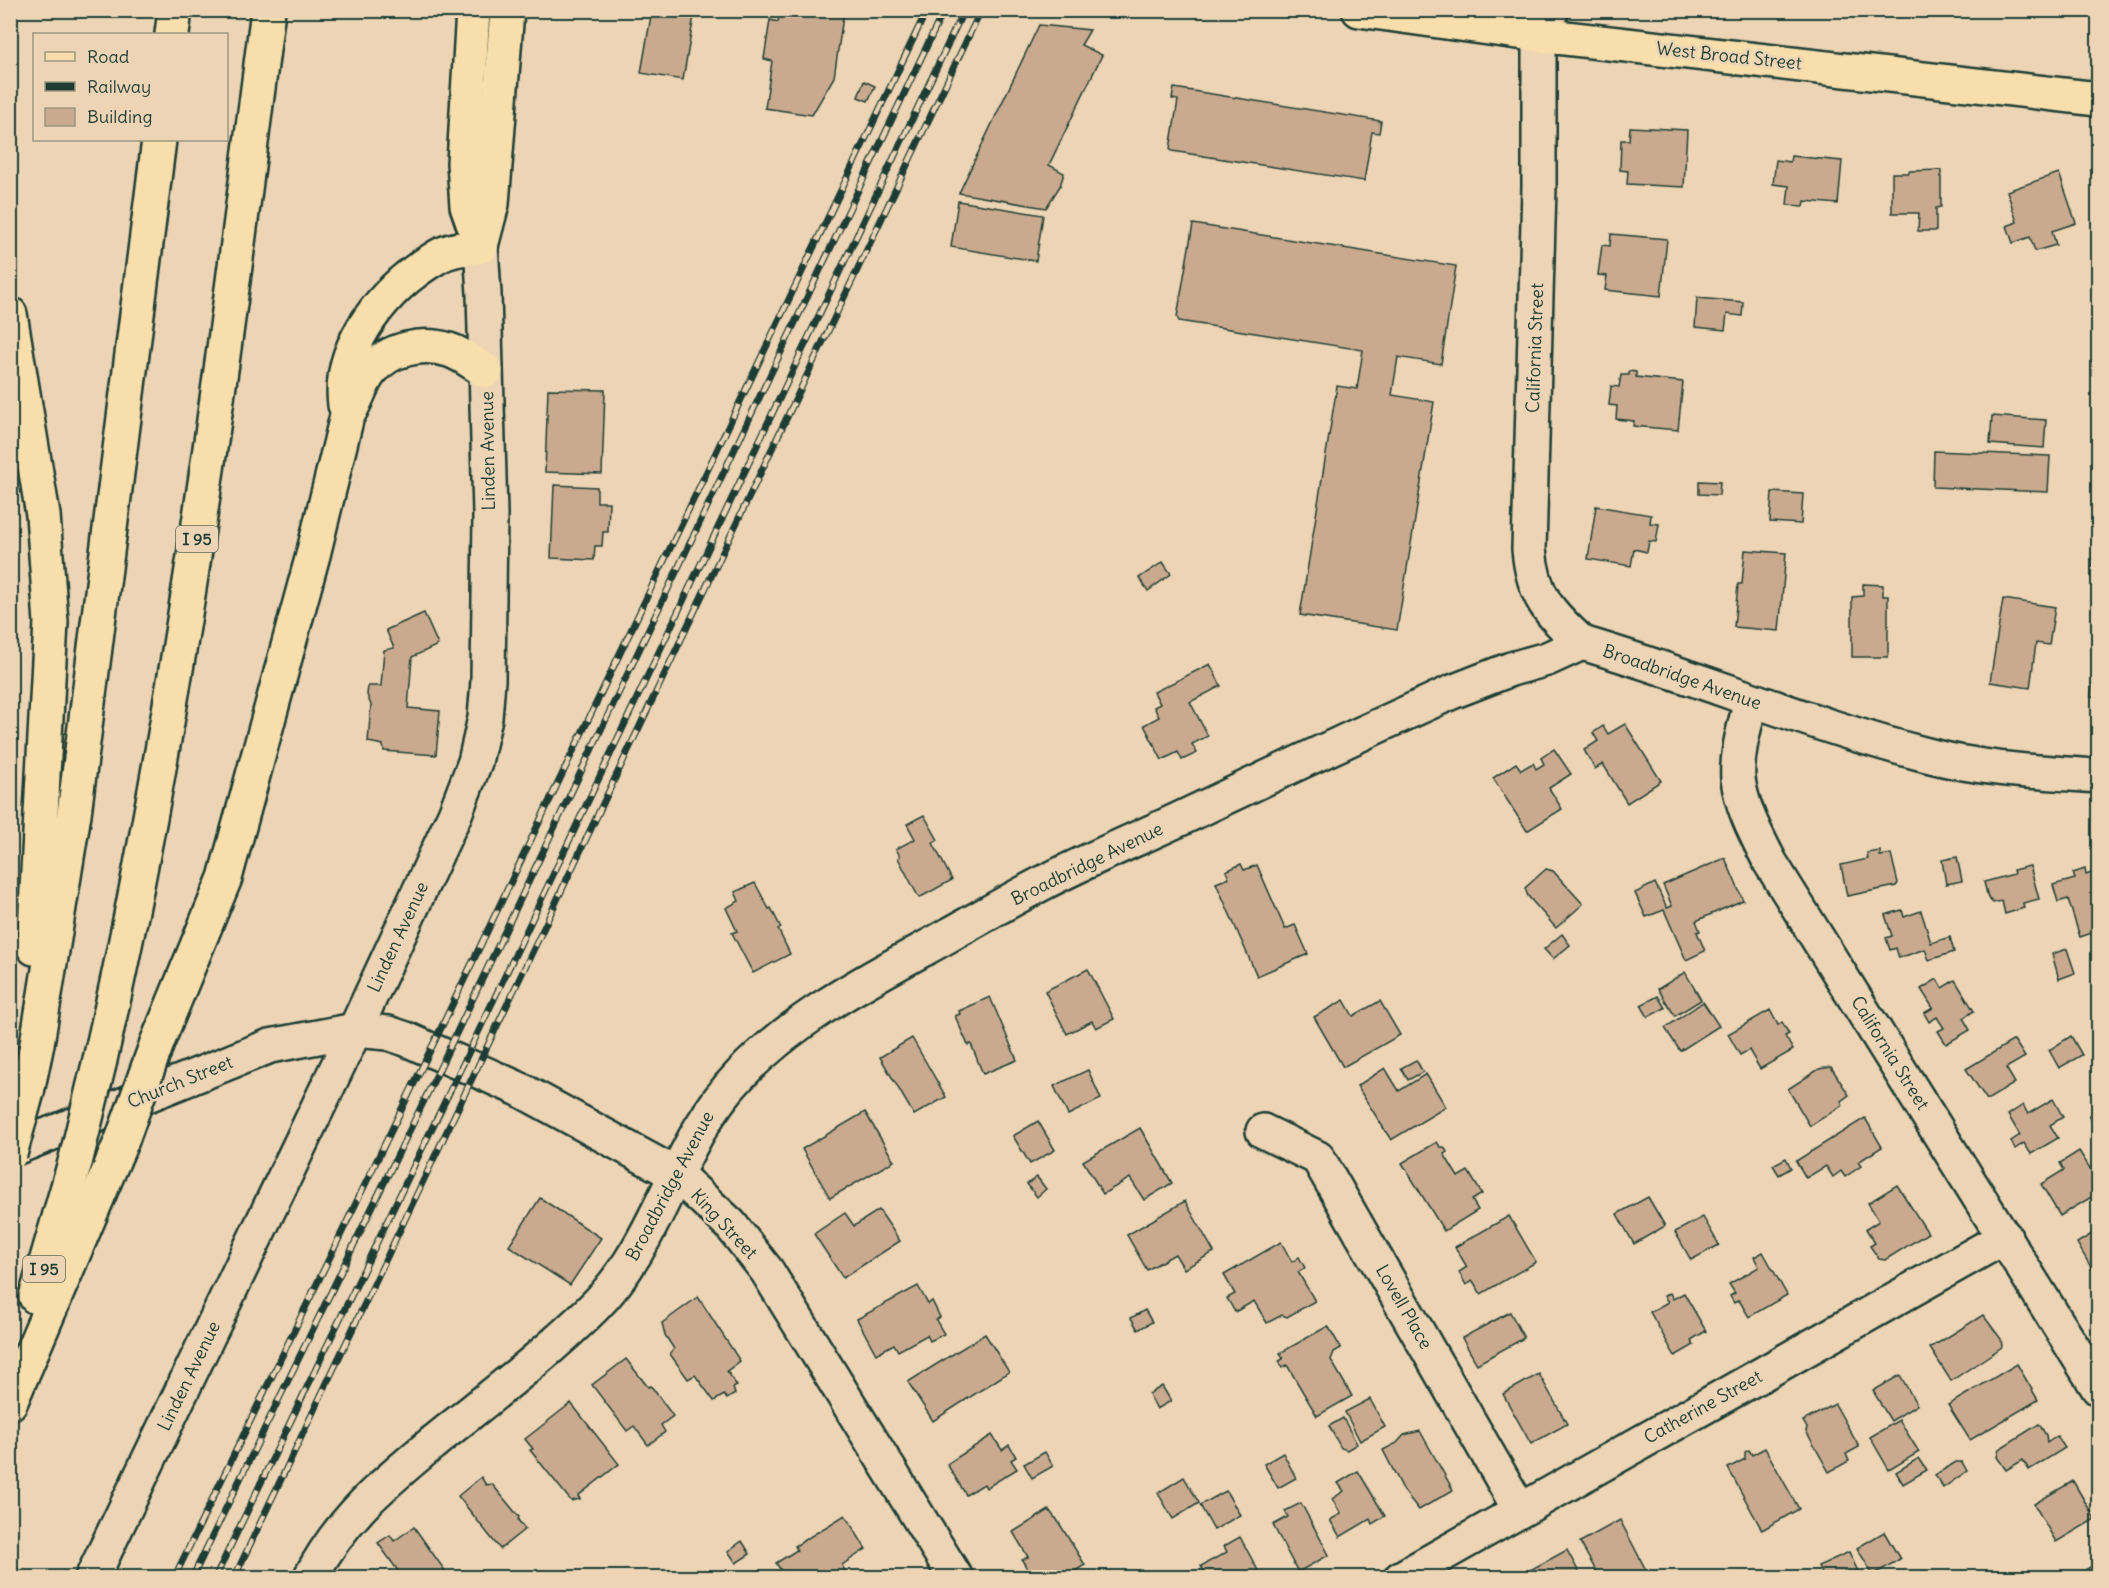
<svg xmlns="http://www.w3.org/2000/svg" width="2109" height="1588" font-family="Delius,sans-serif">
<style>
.building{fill:#caaa8e;stroke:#1f3d34;stroke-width:1.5}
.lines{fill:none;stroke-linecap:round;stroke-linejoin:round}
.minor-casing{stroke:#1f3d34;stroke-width:38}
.major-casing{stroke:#1f3d34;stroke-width:38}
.highway-casing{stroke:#1f3d34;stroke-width:38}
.minor{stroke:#edd4b5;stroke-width:33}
.major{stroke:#f8deab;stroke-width:33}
.highway{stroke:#f8deab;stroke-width:33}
.rail-casing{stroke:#1f3d34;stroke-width:7}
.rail{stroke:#edd4b5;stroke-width:4.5;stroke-dasharray:14;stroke-linecap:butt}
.highway-bridge-casing{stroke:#1f3d34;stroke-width:38;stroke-linecap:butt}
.highway-bridge{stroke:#f8deab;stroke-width:33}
.labels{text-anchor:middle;stroke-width:5;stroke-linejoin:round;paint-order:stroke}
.shield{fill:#edd4b5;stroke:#5d6a5b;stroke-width:1.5}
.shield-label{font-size:16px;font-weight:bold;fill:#1f3d34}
.street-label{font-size:18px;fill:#1f3d34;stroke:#edd4b5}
</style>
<rect width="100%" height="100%" fill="#edd4b5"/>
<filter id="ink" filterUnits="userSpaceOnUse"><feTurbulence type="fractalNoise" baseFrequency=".0167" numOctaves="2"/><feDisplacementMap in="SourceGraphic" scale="12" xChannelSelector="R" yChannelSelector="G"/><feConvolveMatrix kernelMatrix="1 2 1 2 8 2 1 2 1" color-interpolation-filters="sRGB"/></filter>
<g filter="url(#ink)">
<g class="building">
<polygon points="652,10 695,10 683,80 641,73"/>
<polygon points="780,10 844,10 834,77 812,115 765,108 772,61 764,59 770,20 778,22"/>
<polygon points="1039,25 1090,30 1081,45 1102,55 1049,165 1064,173 1060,186 1046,208 959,193"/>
<polygon points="864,81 875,86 868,101 858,97"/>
<polygon points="1174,88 1381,121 1379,133 1372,132 1364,181 1172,151 1170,149 1178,100 1172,99"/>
<polygon points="1630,127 1687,130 1684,187 1627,184 1628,171 1620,170 1621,140 1629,140"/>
<polygon points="1791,156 1842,161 1838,204 1805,201 1804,206 1787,205 1789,186 1773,184 1776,160 1790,162"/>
<polygon points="1941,170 1941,207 1936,208 1936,231 1918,231 1919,213 1892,213 1892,173 1909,173 1909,171"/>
<polygon points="2059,173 2076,223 2052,231 2056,245 2035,251 2030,237 2013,243 2007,226 2017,222 2007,191"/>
<polygon points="958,201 1043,215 1036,261 951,247"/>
<polygon points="1193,224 1456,266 1441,364 1398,357 1392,395 1434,402 1397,630 1300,615 1337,386 1357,389 1363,350 1179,321 1177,317"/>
<polygon points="1611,234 1667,239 1661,296 1605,290 1607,276 1598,275 1602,245 1610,246"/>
<polygon points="1697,298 1743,302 1742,316 1727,314 1725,330 1695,327"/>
<polygon points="1629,371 1636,372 1636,377 1683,382 1678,430 1633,426 1634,421 1616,419 1617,406 1609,405 1611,386 1619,387 1621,375 1629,375"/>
<polygon points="548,389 605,390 602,474 545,472"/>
<polygon points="1992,416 2046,420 2044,448 1990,444"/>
<polygon points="1934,451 2050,456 2048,492 1933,487"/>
<polygon points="1699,481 1720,482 1719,495 1699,494"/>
<polygon points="554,485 597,487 597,502 609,502 608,532 603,532 602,546 595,546 594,560 551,558"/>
<polygon points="1772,492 1803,494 1801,524 1770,522"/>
<polygon points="1596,506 1651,515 1650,523 1659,524 1656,542 1649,541 1647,552 1634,549 1631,566 1588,559"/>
<polygon points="2094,541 2098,542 2098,568 2092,567"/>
<polygon points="1745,550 1786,553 1779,631 1734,627 1738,584 1742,584"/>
<polygon points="1163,562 1171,574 1148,591 1139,578"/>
<polygon points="1863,584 1883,585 1883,596 1888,596 1888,657 1852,657 1852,597 1863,596"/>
<polygon points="2003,599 2055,607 2049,645 2036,643 2030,688 1990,682"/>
<polygon points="424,613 438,645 412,657 408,708 440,711 436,755 384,751 383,745 368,742 371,705 367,695 368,686 381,686 384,650 394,648 386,630"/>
<polygon points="2096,646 2098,646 2098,698 2091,697"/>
<polygon points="1210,664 1221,686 1190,702 1208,736 1192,744 1197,753 1182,760 1178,752 1162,760 1144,725 1159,717 1154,707 1160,704 1154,692"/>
<polygon points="1625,724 1661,781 1627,803 1603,764 1595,769 1584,750 1598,741 1593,733 1603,726 1608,734"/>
<polygon points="1554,749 1571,774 1549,788 1562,809 1527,831 1493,778 1516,763 1521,770 1533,763 1536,769 1544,764 1541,758"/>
<polygon points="924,815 938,840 933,843 952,880 919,898 898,858 900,856 896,849 915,839 907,824"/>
<polygon points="1880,851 1880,856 1891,854 1898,883 1896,886 1847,896 1841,865 1868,859 1867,853"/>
<polygon points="1957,857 1962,881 1946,884 1942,860"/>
<polygon points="1725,858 1743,900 1696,921 1700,931 1697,932 1705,951 1686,960 1664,910 1646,917 1635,893 1655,883 1667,908 1672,906 1663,885"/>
<polygon points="1241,864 1244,870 1257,865 1285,929 1295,925 1308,954 1257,976 1216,883 1229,878 1226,871"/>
<polygon points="2030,866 2039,899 2023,903 2024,908 2005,914 2002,901 1993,903 1988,898 1984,882 2014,874 2013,870"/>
<polygon points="1546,869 1553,871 1583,904 1556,928 1528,896 1525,888"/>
<polygon points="2085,869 2086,875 2097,871 2098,875 2098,931 2080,937 2068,899 2058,902 2053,885 2075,879 2073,873"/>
<polygon points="755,883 769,909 771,908 781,928 778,929 790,954 753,973 732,933 737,931 726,908 739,901 735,892"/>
<polygon points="1902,910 1904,917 1921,911 1931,943 1950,937 1954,952 1929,960 1925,949 1899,958 1896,948 1890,950 1886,938 1892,936 1885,915"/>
<polygon points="1562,934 1570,945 1553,959 1544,949"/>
<polygon points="2067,949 2075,973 2059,979 2052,954"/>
<polygon points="1088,969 1114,1019 1096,1028 1092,1021 1067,1034 1045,991"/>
<polygon points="1685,972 1701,1000 1675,1016 1658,989"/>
<polygon points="1937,979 1942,988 1955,980 1974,1011 1963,1018 1970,1030 1946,1044 1938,1031 1944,1028 1937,1017 1929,1022 1924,1013 1933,1008 1921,989"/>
<polygon points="1658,996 1665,1008 1648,1017 1641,1005"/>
<polygon points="990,997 1017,1060 983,1074 971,1044 968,1045 955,1016 960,1014 959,1011"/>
<polygon points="1344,1000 1353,1016 1380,1001 1400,1035 1343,1067 1314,1017"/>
<polygon points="1703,1002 1719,1026 1680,1051 1665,1028"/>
<polygon points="1770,1010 1778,1025 1782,1022 1789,1034 1785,1036 1793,1050 1760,1069 1749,1050 1740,1055 1728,1034"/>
<polygon points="2071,1036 2082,1055 2059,1068 2049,1050"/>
<polygon points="912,1038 946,1097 914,1115 880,1057"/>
<polygon points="2014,1040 2025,1057 2006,1068 2015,1083 1987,1100 1966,1069"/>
<polygon points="1416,1060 1423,1072 1408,1080 1401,1068"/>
<polygon points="1831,1067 1849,1095 1841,1101 1843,1105 1810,1126 1788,1089 1819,1069"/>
<polygon points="1385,1068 1399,1091 1426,1074 1446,1107 1391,1140 1357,1086"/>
<polygon points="1088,1070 1101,1099 1068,1115 1054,1086"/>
<polygon points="2053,1099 2063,1117 2050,1125 2058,1138 2031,1154 2024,1143 2015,1149 2011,1141 2020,1135 2008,1115 2023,1105 2028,1114"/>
<polygon points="2098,1109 2098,1127 2097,1128 2089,1116"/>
<polygon points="865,1112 894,1161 830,1198 802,1149"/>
<polygon points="1865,1118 1882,1147 1858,1162 1861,1166 1845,1177 1841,1171 1833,1177 1826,1166 1806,1178 1796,1161"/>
<polygon points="1038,1121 1055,1150 1030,1164 1013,1136"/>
<polygon points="1140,1128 1172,1183 1144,1200 1130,1178 1103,1194 1083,1161"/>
<polygon points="1437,1142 1440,1147 1444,1147 1447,1152 1444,1154 1458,1177 1468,1171 1482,1194 1472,1200 1478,1210 1444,1231 1402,1163"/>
<polygon points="2079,1151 2091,1170 2098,1166 2098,1193 2060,1216 2041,1184 2064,1170 2060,1163"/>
<polygon points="1786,1158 1791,1168 1779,1175 1773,1165"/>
<polygon points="1037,1177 1046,1189 1037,1197 1027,1184"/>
<polygon points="1897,1185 1928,1233 1885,1260 1879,1259 1870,1246 1875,1243 1866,1229 1879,1221 1868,1203"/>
<polygon points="1648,1197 1665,1226 1634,1244 1617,1214"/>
<polygon points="540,1198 601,1238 570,1285 509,1246"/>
<polygon points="1185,1201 1214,1252 1184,1269 1175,1254 1147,1270 1127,1235"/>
<polygon points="879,1210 900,1241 843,1278 814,1234 845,1213 854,1226"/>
<polygon points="1509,1216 1536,1262 1481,1294 1473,1281 1466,1285 1459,1272 1467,1267 1455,1247"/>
<polygon points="1703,1217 1719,1245 1691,1260 1675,1232"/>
<polygon points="2098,1230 2098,1274 2096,1276 2077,1243"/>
<polygon points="1281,1242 1292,1262 1299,1257 1305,1268 1298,1272 1315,1301 1287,1317 1282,1315 1267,1323 1254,1301 1235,1312 1227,1298 1235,1294 1224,1275"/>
<polygon points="1763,1252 1787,1295 1749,1317 1739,1300 1734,1303 1730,1296 1735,1293 1729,1284 1759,1267 1754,1257"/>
<polygon points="918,1286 928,1304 932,1301 940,1317 936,1320 944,1334 930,1341 927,1335 898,1351 894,1344 876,1354 857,1319"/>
<polygon points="1670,1293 1673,1299 1684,1293 1706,1331 1691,1340 1694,1345 1675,1356 1650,1312 1668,1302 1664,1296"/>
<polygon points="698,1297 740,1361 727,1371 737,1386 733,1388 735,1394 727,1399 724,1395 714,1401 695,1375 688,1379 670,1354 674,1349 665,1335 662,1323"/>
<polygon points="1145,1310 1152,1322 1138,1330 1131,1318"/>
<polygon points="1510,1312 1524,1338 1477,1364 1462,1338"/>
<polygon points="1983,1315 2001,1339 2002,1347 1951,1381 1930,1348"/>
<polygon points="1328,1326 1341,1348 1334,1352 1331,1360 1352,1396 1317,1416 1287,1365 1282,1368 1279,1361 1283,1359 1280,1353"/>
<polygon points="985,1334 1009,1372 933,1421 908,1382"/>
<polygon points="626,1359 648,1387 651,1386 673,1416 661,1425 665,1432 648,1445 634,1426 627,1431 592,1385"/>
<polygon points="2017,1364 2038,1400 1970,1440 1948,1405"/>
<polygon points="1539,1374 1567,1424 1531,1444 1503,1394"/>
<polygon points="1900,1375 1917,1405 1891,1421 1873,1391"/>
<polygon points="1162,1386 1171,1401 1157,1409 1149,1394"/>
<polygon points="1370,1399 1385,1427 1360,1441 1345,1412"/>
<polygon points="571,1403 619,1464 578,1496 580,1499 571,1501 530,1450 533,1449 525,1439"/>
<polygon points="1835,1404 1859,1447 1846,1454 1849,1461 1829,1472 1806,1431 1807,1428 1803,1421"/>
<polygon points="1343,1418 1357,1444 1347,1450 1341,1448 1329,1426"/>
<polygon points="1899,1420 1919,1452 1889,1470 1870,1437"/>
<polygon points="2039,1424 2046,1435 2047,1443 2057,1436 2065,1448 2029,1470 2023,1460 2006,1470 1997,1457 1999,1449"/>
<polygon points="1420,1431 1453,1490 1419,1510 1404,1491 1383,1450 1397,1443 1404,1435"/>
<polygon points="992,1435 1002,1450 1009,1445 1016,1457 1011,1460 1017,1469 986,1488 984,1484 966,1495 947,1464"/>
<polygon points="1765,1448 1799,1509 1762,1530 1728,1468 1745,1459 1745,1452 1749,1450 1752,1455"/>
<polygon points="1045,1452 1053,1466 1032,1478 1024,1464"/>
<polygon points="1283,1453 1296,1478 1278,1488 1264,1464"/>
<polygon points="1919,1458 1927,1470 1903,1484 1896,1472"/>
<polygon points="1956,1462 1962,1462 1967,1471 1943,1488 1935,1475"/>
<polygon points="1358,1471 1385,1516 1372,1524 1370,1519 1340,1537 1330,1520 1341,1514 1332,1499 1344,1491 1338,1483"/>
<polygon points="481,1477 486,1485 492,1484 519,1517 518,1520 525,1529 500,1549 458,1496"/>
<polygon points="1184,1477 1199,1503 1173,1519 1158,1493"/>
<polygon points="2073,1481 2095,1519 2056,1542 2034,1504"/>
<polygon points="1226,1491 1240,1515 1214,1530 1200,1505"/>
<polygon points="1301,1503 1329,1555 1298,1572 1273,1525 1288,1517 1285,1511"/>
<polygon points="1049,1510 1055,1518 1056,1518 1085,1565 1064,1578 1040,1578 1038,1573 1032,1577 1022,1560 1028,1557 1013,1532"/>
<polygon points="845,1515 866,1549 842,1565 845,1571 835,1578 786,1578 776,1563 797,1550 795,1546"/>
<polygon points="1620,1520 1648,1574 1642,1578 1600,1578 1580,1542"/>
<polygon points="414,1527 448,1575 444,1578 403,1578 378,1543 390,1535 394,1541"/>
<polygon points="1884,1532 1900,1559 1873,1575 1857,1548"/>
<polygon points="1240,1537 1262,1578 1207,1578 1201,1566 1227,1552 1224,1546"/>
<polygon points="742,1541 750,1554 736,1563 728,1551"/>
<polygon points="1567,1550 1582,1578 1534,1578 1530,1570"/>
<polygon points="1849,1552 1861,1578 1824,1578 1818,1566"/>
<polygon points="2098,1562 2098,1578 2085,1578 2082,1572"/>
</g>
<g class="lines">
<defs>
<g id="minor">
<path d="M1552,10L1539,35V187L1529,549C1533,596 1549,613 1582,643"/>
<path d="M1751,700C1745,726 1736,753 1738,779C1742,809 1757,836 1770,862L2098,1388"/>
<polyline points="1263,1131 1318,1158 1520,1510"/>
<polyline points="10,1150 270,1046 355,1030 388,1033 406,1039 519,1089 677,1175 730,1224 767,1271 956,1578"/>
<polyline points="92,1578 355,1030 455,814 475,762 485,718 488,681 489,597 490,514 484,294 481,246"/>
<path d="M310,1578C342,1517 383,1484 435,1441C488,1398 545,1356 594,1307C661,1241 675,1142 740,1075C799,1013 876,976 949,935C980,918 1010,900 1041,884C1087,860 1135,840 1182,818C1272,775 1362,733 1452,692L1511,669L1547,659L1582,643C1699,677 1810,725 1927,755C1983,770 2042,772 2098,776"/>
<polyline points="1401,1578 2005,1237"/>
</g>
<g id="major">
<polyline points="473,10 464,163 467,206 481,246"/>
<polyline points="1359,10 1539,35 2098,99"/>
<polyline points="481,246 492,204 507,10"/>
</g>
<g id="highway">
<polyline points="172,34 175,10"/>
<polyline points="10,314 43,515 51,622 34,948"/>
<path d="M345,405C337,344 387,286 437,257C450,249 466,248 481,246"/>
<path d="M157,1043L225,878L313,555L347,416C357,402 360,384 371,371C389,348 423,342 449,350C462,354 474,364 486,371"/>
<path d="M99,1064C179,717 223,363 268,10"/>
<polyline points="27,1092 37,1044 74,814 159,140"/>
<polyline points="36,1297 76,1159"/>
<polyline points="10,1403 122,1140"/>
</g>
</defs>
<use href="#minor" class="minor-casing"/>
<use href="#major" class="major-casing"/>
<use href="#highway" class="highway-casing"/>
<use href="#minor" class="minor"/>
<use href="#major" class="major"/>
<use href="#highway" class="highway"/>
<defs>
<g id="rail">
<polyline points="174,1578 443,1024 927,10"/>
<polyline points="192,1578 435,1078 944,10"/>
<polyline points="215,1578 475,1039 964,10"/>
<polyline points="234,1578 981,10"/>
</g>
</defs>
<use href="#rail" class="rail-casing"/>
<use href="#rail" class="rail"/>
<defs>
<g id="highway-bridge">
<polyline points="122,1140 157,1043"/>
<polyline points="10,1154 27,1092"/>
<polyline points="76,1159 99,1064"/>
</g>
</defs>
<use href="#highway-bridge" class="highway-bridge-casing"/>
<use href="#highway-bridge" class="highway-bridge"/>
</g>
</g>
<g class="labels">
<g class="shield">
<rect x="176" y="526" width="42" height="26" rx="4.5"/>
<rect x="23" y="1256" width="42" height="26" rx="4.5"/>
</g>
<g class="shield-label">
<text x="197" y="545">I 95</text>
<text x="44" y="1275">I 95</text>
</g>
<g class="street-label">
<text transform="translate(1729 56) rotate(6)" y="6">West Broad Street</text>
<text transform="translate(1535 348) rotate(-88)" y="6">California Street</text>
<text transform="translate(488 451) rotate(-91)" y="6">Linden Avenue</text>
<text transform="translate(1682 677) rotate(19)" y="6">Broadbridge Avenue</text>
<text transform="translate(1087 864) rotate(-26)" y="6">Broadbridge Avenue</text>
<text transform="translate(398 937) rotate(-65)" y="6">Linden Avenue</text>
<text transform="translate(1890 1053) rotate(58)" y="6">California Street</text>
<text transform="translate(180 1082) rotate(-22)" y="6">Church Street</text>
<text transform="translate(670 1186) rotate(-62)" y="6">Broadbridge Avenue</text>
<text transform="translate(724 1224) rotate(47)" y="6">King Street</text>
<text transform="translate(1404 1307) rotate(60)" y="6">Lovell Place</text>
<text transform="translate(189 1376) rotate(-64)" y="6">Linden Avenue</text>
<text transform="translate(1703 1407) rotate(-29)" y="6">Catherine Street</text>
</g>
</g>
<rect width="2109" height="1588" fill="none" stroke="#edd4b5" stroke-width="36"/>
<rect x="18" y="18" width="2073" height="1552" fill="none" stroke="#1f3d34" stroke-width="2" filter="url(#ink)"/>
<rect x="33" y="33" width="195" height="108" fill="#edd4b5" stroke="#9b9881" stroke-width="1.5"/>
<rect x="45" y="52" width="30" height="9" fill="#f8deab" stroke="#9b9881" stroke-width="1.5"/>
<text x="87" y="63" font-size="18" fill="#1f3d34">Road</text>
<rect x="45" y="82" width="30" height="9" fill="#1f3d34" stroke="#9b9881" stroke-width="1.5"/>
<text x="87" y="93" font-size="18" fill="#1f3d34">Railway</text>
<rect x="45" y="108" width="30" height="18" fill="#caaa8e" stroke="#9b9881" stroke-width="1.5"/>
<text x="87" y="123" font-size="18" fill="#1f3d34">Building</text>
</svg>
